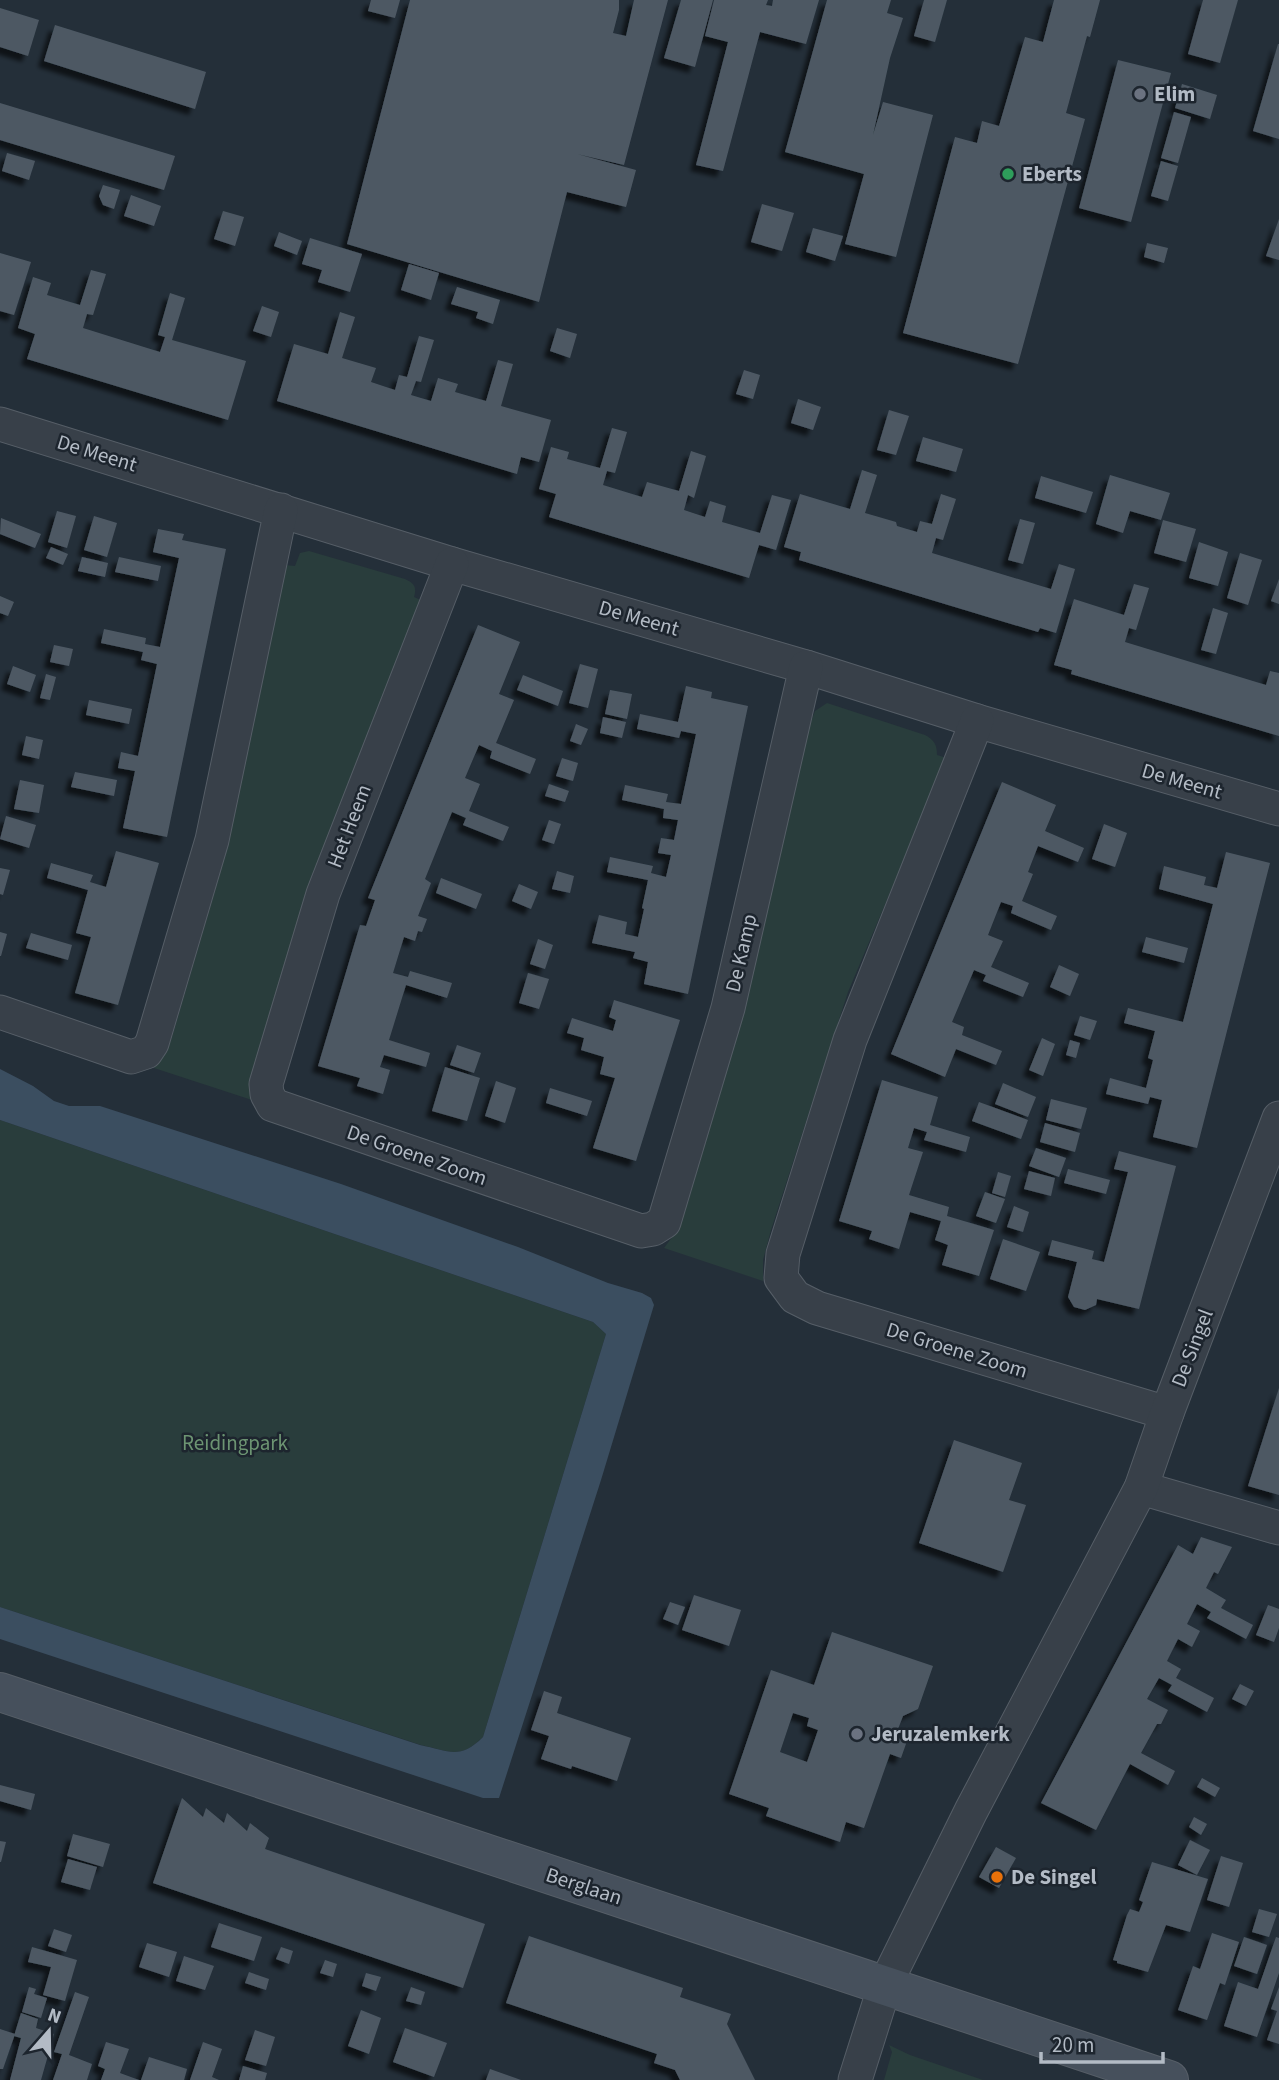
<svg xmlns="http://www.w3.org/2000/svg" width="1279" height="2080" font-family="'Source Sans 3',sans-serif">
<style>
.green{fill:#293d3c}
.water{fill:#3b4e60}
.building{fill:#4d5964;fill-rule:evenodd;filter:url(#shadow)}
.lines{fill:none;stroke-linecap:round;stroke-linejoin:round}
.street-casing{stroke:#565e67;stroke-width:35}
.secondary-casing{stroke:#565e67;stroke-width:40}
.street{stroke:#384049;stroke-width:33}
.secondary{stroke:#46505c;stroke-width:38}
.worship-dot{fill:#6b7280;stroke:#1d252e;stroke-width:2.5}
.leisure-dot{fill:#2e9e5b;stroke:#1d252e;stroke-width:2.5}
.food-dot{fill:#e8710a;stroke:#1d252e;stroke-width:2.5}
.labels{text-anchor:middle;stroke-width:5;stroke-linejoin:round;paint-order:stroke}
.poi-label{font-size:21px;font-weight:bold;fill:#b3bbc5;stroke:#1d252e;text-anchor:start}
.street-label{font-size:21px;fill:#b3bbc5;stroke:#1d252e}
.park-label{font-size:21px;fill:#6c9472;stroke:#1d252e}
</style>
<defs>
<filter id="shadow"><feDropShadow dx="-6" dy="6" stdDeviation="2" flood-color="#0009"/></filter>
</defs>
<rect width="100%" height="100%" fill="#242f39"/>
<g class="green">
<path d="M309,551L405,579C414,583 417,587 414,597L425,602L252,1100L154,1068L165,1054L172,1037L219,877L234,817L284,565L295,566L300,553Z"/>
<path d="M827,703L925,735C934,740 937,744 937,755L947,758L848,992L771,1230L763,1260V1281L664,1248L676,1232L688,1202L745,1007L805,717L812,719L815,711Z"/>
<path d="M0,1120L593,1322L606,1334L483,1737C460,1760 449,1751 421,1745L0,1607Z"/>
<polygon points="889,2045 910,2055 983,2080 884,2080 892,2052"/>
</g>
<path class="water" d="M0,1069L33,1086L54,1101L69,1106H100L341,1184L518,1247L608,1283L642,1293L651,1298L654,1305L601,1480L499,1798H483L0,1639V1607L420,1745C449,1751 460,1760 483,1737L606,1334L593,1322L0,1120Z"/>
<g class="building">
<polygon points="371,0 400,0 395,18 368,11"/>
<polygon points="410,0 619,0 619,10 613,33 626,36 634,0 668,0 624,165 577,154 636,170 626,207 567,192 539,302 347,244"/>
<polygon points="681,0 713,0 695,67 664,58"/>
<polygon points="714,0 768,0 766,5 772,6 773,0 819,0 806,44 760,32 723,171 696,165 728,42 705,36"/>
<polygon points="827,0 891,0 887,13 903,18 890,58 873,135 883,102 933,115 896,257 845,244 864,174 785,152"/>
<polygon points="924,0 947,0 935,42 914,36"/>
<polygon points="1054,0 1100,0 1090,37 1087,36 1066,113 1085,119 1018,364 903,333 955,137 977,143 982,121 999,126 1025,37 1043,42"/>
<polygon points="1203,0 1238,0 1220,63 1188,54"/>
<polygon points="0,8 39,20 28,56 0,47"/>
<polygon points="55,25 206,72 195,109 44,61"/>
<polygon points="1278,44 1279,44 1279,139 1253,131"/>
<polygon points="1118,60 1171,73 1131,222 1079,208"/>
<polygon points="1182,84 1217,95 1210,119 1175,108"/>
<polygon points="0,103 175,156 164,190 0,140"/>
<polygon points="1174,112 1191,117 1178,163 1161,158"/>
<polygon points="7,153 35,161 29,180 2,171"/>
<polygon points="1161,161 1178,166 1168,201 1151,196"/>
<polygon points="103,185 120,190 114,209 103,205 99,196"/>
<polygon points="131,195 161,206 154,226 124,216"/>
<polygon points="762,204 794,213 782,251 751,242"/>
<polygon points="223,211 244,217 235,246 214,239"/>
<polygon points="1279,219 1279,260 1266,256"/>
<polygon points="813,228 843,236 835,261 806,252"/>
<polygon points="279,232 302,241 297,255 274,246"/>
<polygon points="310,238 362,254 350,292 318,282 322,270 302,264"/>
<polygon points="1147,243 1168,248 1164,263 1144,257"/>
<polygon points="0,253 31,262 14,315 0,311"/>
<polygon points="409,264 439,273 431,300 401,290"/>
<polygon points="91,270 106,274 93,315 87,314 83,328 160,352 165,337 158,335 170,293 185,298 172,340 246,361 228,420 27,359 35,334 18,328 33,277 51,283 47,295 80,305"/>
<polygon points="457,287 500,300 493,324 476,318 478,312 451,304"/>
<polygon points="262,306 279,312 271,337 253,331"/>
<polygon points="340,312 355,317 342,358 376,368 371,382 395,390 399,375 407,377 419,336 434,340 421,382 416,381 411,395 431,401 438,378 458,384 455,392 486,401 498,360 513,364 501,406 551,420 539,462 521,457 517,474 277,401 294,344 328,354"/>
<polygon points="557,328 577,334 570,358 550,351"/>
<polygon points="744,370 760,375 753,399 736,394"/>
<polygon points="798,399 821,407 813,430 791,423"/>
<polygon points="889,410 909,416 896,455 877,450"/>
<polygon points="612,428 627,432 615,473 607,471 603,485 642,497 647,482 679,491 691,451 706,456 694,498 688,495 684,510 705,517 710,501 726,506 722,522 760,533 772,495 791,500 776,550 759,545 749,578 549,517 556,494 539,489 551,447 569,452 567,459 600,468"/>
<polygon points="923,437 963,449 956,472 916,461"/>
<polygon points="862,470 877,475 865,513 896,522 897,526 917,532 920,521 932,524 941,494 956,499 943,540 936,538 932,553 1051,589 1059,564 1075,569 1056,633 1040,628 1038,632 799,560 801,552 784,547 800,494 850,509"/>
<polygon points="1110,475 1170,493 1161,520 1130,511 1123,533 1096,524"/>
<polygon points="1041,476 1093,492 1086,513 1035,498"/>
<polygon points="57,511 76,516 67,548 48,542"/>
<polygon points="94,516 117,523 107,557 84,550"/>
<polygon points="1,518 41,534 35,548 0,534"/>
<polygon points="1020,519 1035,523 1023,564 1008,560"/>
<polygon points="1163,520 1196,529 1186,562 1154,553"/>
<polygon points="158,529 184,534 182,540 226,549 167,837 123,828 135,771 118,768 121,752 138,756 157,664 141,660 143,652 101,643 104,629 146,638 145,644 160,647 179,558 153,552"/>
<polygon points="1199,542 1228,552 1218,586 1189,578"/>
<polygon points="51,547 68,554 63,565 46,558"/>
<polygon points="1240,553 1262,560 1248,605 1227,598"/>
<polygon points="82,557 108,563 105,577 78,571"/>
<polygon points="119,557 161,566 158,581 115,572"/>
<polygon points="1279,579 1279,604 1271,601"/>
<polygon points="1134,584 1149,588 1136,630 1129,628 1125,642 1266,685 1270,671 1279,673 1279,736 1071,674 1072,670 1054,665 1074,599 1124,615"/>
<polygon points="0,596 14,602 8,616 0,613"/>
<polygon points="1213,608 1228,613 1216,654 1201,650"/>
<polygon points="478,625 520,642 499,694 514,700 496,743 536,759 530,774 490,758 492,751 479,745 465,778 480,784 469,811 509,827 503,841 463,825 466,818 452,812 425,879 431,883 418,916 427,919 422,932 418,931 415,941 404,937 393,973 408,977 410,971 452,983 447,998 406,985 389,1040 430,1053 426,1067 384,1055 380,1067 390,1070 383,1094 357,1086 360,1078 318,1066 360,925 366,926 375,900 368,898"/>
<polygon points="54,645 73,649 69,666 50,662"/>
<polygon points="580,664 598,669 588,708 569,703"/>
<polygon points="13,666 36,675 30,692 7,684"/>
<polygon points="46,674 56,677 50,700 40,698"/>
<polygon points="523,675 563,691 558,706 517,690"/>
<polygon points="686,686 712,692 711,698 748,706 688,994 644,984 648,962 633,958 635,952 592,943 599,915 627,922 625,934 638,937 644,909 642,908 648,880 607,872 610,857 653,866 651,873 666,877 671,855 658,853 661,838 674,840 678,820 663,818 664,809 622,800 625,785 668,794 666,802 681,804 696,734 681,731 679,738 637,729 640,714 678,722"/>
<polygon points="610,690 632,694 627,719 605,714"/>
<polygon points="89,700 132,709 129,724 86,715"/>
<polygon points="603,717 626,722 622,738 600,733"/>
<polygon points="576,724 588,729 581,745 570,741"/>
<polygon points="26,736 43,740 39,759 22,755"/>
<polygon points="562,758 578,763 573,781 556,776"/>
<polygon points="75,772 117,780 114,796 71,787"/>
<polygon points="20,780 44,785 39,813 14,809"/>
<polygon points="1002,782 1056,805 1045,831 1084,848 1078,862 1038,846 1028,872 1033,874 1022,901 1057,916 1051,930 1011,913 1013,906 1001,902 988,935 1003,941 991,967 1029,983 1023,997 983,981 986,975 974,970 952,1022 964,1027 962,1035 1002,1051 996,1065 956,1049 945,1077 891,1054"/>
<polygon points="549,784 569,791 565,802 545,796"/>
<polygon points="6,816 36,825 29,848 0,839"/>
<polygon points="549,820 561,824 554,844 542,840"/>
<polygon points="1104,824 1127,833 1115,867 1092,859"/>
<polygon points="116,851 159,863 118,1005 75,993 91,937 76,933 88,890 47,878 51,863 93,875 90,882 106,887"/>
<polygon points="1226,852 1270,863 1197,1148 1153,1137 1162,1100 1150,1097 1148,1104 1106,1094 1110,1078 1146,1088 1153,1060 1148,1058 1155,1031 1124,1023 1128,1008 1183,1022 1199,959 1213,904 1159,889 1164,866 1206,877 1204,885 1217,888"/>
<polygon points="0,868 10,870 3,895 0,894"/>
<polygon points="557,871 574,876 570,893 552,889"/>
<polygon points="441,878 482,894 476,909 436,893"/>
<polygon points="519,884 538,892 531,909 512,901"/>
<polygon points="0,932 7,934 1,956 0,956"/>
<polygon points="31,933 72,945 68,960 26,948"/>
<polygon points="1146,937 1188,948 1184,963 1142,952"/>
<polygon points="538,939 553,945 545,969 530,964"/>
<polygon points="1059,965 1079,974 1070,996 1050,987"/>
<polygon points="528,973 549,979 539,1009 519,1003"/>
<polygon points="614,1000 680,1020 636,1161 593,1148 615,1078 600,1074 604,1057 581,1050 584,1038 567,1033 572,1018 613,1031 616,1020 609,1017"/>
<polygon points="1080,1016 1097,1021 1090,1040 1074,1035"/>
<polygon points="1042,1038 1055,1044 1043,1076 1029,1070"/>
<polygon points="1070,1040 1080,1043 1076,1058 1066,1055"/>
<polygon points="457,1045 481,1053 474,1073 450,1065"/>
<polygon points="445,1067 480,1078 467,1121 432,1111"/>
<polygon points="882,1080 938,1097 930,1125 970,1137 966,1152 924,1140 927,1132 914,1128 908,1148 923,1152 909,1195 949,1207 947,1216 994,1230 979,1276 942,1265 948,1245 935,1240 941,1221 910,1212 899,1249 869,1239 872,1231 839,1221"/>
<polygon points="496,1081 516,1088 505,1123 485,1116"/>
<polygon points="1003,1083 1036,1097 1028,1117 995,1104"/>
<polygon points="550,1088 592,1101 587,1116 546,1103"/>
<polygon points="1051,1099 1087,1108 1081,1129 1046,1120"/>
<polygon points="979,1102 1028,1120 1021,1139 972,1121"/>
<polygon points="1045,1123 1080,1133 1075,1152 1040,1142"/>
<polygon points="1036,1148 1066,1158 1059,1177 1029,1166"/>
<polygon points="1119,1151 1176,1166 1139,1309 1097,1299 1096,1305 1085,1310 1074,1307 1068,1297 1077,1262 1048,1255 1052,1240 1094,1251 1092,1259 1104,1262 1128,1172 1114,1169"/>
<polygon points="1068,1169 1110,1180 1106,1194 1064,1183"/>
<polygon points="1029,1171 1055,1178 1051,1196 1024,1189"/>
<polygon points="998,1172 1011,1176 1005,1197 992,1193"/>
<polygon points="985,1192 1005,1199 996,1223 976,1216"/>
<polygon points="1014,1206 1029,1212 1023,1232 1007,1227"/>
<polygon points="1003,1239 1040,1252 1026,1291 990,1279"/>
<polygon points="1279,1388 1279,1495 1248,1486"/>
<polygon points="954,1440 1022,1463 1009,1500 1026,1505 1003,1572 919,1543"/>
<polygon points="1201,1537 1232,1547 1218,1574 1214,1572 1206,1588 1226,1600 1221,1608 1253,1625 1246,1639 1207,1618 1211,1612 1197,1604 1187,1624 1200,1631 1192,1647 1178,1639 1167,1661 1181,1669 1176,1678 1214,1698 1207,1712 1168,1691 1172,1685 1159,1678 1147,1699 1168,1710 1161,1724 1157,1724 1141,1753 1175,1771 1168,1785 1130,1764 1096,1830 1041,1803 1178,1545 1193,1554"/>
<polygon points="694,1595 741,1610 729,1646 682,1630"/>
<polygon points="670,1602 685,1607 678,1625 663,1619"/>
<polygon points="1268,1605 1279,1609 1279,1628 1274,1642 1256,1635"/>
<path d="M832,1632L933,1666L918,1709L903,1716L895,1737L907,1741L901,1758L890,1754L864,1828L846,1822L840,1842L766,1816L769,1808L729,1794L771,1670L814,1685ZM793,1713L809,1718L807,1726L818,1730L807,1762L780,1752Z"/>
<polygon points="1240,1684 1254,1691 1246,1706 1232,1699"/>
<polygon points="544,1691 562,1697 557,1713 631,1738 617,1781 572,1766 571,1769 541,1759 549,1736 531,1730"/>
<polygon points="1202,1778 1220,1788 1215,1797 1197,1787"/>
<polygon points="0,1785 35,1794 31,1810 0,1801"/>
<polygon points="182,1798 203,1817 206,1808 224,1823 227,1813 247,1831 250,1823 269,1838 265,1849 485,1924 463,1988 153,1883"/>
<polygon points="1194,1817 1207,1824 1201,1835 1189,1827"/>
<polygon points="73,1834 110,1844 103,1867 67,1856"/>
<polygon points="1190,1840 1210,1850 1197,1875 1178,1865"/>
<polygon points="0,1841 6,1842 1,1862 0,1862"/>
<polygon points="996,1847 1016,1858 999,1888 979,1877"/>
<polygon points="1221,1856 1243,1863 1229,1907 1207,1900"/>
<polygon points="68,1859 97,1867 90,1890 61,1882"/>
<polygon points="1152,1862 1208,1879 1190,1932 1166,1925 1148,1972 1117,1963 1117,1961 1113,1960 1127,1915 1130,1909 1139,1912 1143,1902 1139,1900"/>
<polygon points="1259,1909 1277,1914 1269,1937 1252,1932"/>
<polygon points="219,1923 262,1937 254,1961 211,1947"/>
<polygon points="54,1929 72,1935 66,1952 48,1946"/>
<polygon points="1212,1933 1239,1942 1225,1985 1220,1983 1207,2020 1178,2010 1193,1966 1200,1969"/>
<polygon points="529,1936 683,1988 680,1997 731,2014 727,2024 755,2080 680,2080 675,2070 654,2063 657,2054 506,2003"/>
<polygon points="1244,1937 1267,1945 1257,1974 1234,1966"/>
<polygon points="1276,1937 1279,1938 1279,1973 1257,2037 1224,2026 1238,1982 1258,1989"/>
<polygon points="147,1943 177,1952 169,1977 139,1967"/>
<polygon points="32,1947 77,1960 65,2001 43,1995 51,1967 28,1962"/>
<polygon points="281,1947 293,1951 289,1964 276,1959"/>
<polygon points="184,1956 214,1966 205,1990 176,1981"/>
<polygon points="325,1960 337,1964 333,1977 320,1973"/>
<polygon points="249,1972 269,1979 266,1990 245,1983"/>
<polygon points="366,1973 381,1977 376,1991 362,1986"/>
<polygon points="29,1987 36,1989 34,1994 47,1998 41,2018 22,2012"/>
<polygon points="411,1987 425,1992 421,2005 406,2001"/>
<polygon points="1279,1987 1279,2044 1267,2040 1277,2011 1271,2009"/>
<polygon points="75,1992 89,1997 69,2055 92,2064 87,2080 53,2080 62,2054 54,2052"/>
<polygon points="361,2010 381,2018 369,2054 348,2046"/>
<polygon points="21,2013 38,2019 36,2028 54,2034 41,2080 10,2080 21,2038 14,2036"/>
<polygon points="405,2028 447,2043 434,2077 393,2062"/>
<polygon points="0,2029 15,2034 3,2069 0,2069"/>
<polygon points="255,2030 275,2037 266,2066 245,2060"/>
<polygon points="106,2042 129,2049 120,2073 139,2080 101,2080 105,2069 98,2066"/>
<polygon points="203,2042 222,2049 212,2077 219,2080 190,2080"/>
<polygon points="149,2057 187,2069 184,2080 141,2080"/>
<polygon points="243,2066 267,2073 265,2080 239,2080"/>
<polygon points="490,2069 521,2080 486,2080"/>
</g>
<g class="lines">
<defs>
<g id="street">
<polyline points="0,424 452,564 806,667 977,721 1279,809"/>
<polyline points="452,564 323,894 266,1084 267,1094 273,1105 641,1231 653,1229 664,1222 728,1008 806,667"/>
<polyline points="977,721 850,1040 783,1254 781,1278 795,1297 817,1308 1167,1413"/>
<polyline points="0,1012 131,1057 146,1052 152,1043 212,840 281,510"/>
<polyline points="1141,1488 1279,1528"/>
<polyline points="855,2080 885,1985 971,1811 1141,1488 1167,1413 1279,1118"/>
</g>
<polyline id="secondary" points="0,1692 1169,2080"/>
</defs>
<use href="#street" class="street-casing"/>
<use href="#secondary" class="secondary-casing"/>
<use href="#street" class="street"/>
<use href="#secondary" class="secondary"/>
</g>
<g class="worship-dot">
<circle cx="1140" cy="94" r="7"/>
<circle cx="857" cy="1734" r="7"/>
</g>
<circle class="leisure-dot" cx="1008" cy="174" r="7"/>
<circle class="food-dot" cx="997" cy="1877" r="7"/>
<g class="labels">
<g class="poi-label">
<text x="1154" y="101">Elim</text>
<text x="1022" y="181">Eberts</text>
<text x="871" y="1741">Jeruzalemkerk</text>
<text x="1011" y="1884">De Singel</text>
</g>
<g class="street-label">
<text transform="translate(97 453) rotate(17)" y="7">De Meent</text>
<text transform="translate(639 618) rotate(16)" y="7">De Meent</text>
<text transform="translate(1182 781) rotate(16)" y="7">De Meent</text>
<text transform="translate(349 826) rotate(-69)" y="7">Het Heem</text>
<text transform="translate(741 953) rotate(-77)" y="7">De Kamp</text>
<text transform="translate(417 1155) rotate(19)" y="7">De Groene Zoom</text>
<text transform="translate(1192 1348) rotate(-69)" y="7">De Singel</text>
<text transform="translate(957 1350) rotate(17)" y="7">De Groene Zoom</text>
<text transform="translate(584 1886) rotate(18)" y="7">Berglaan</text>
</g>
<g class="park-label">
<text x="235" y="1450">Reidingpark</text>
</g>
</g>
<g transform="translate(49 2031) rotate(20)" stroke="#1d252e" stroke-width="5" paint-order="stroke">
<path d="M0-5L12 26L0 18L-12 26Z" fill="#b3bbc5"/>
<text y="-10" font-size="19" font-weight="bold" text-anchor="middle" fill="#b3bbc5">N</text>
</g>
<path d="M1041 2052v10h122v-10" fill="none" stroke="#b3bbc5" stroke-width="3.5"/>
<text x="1052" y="2052" font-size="21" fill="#b3bbc5" stroke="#1d252e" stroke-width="5" paint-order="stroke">20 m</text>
</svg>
